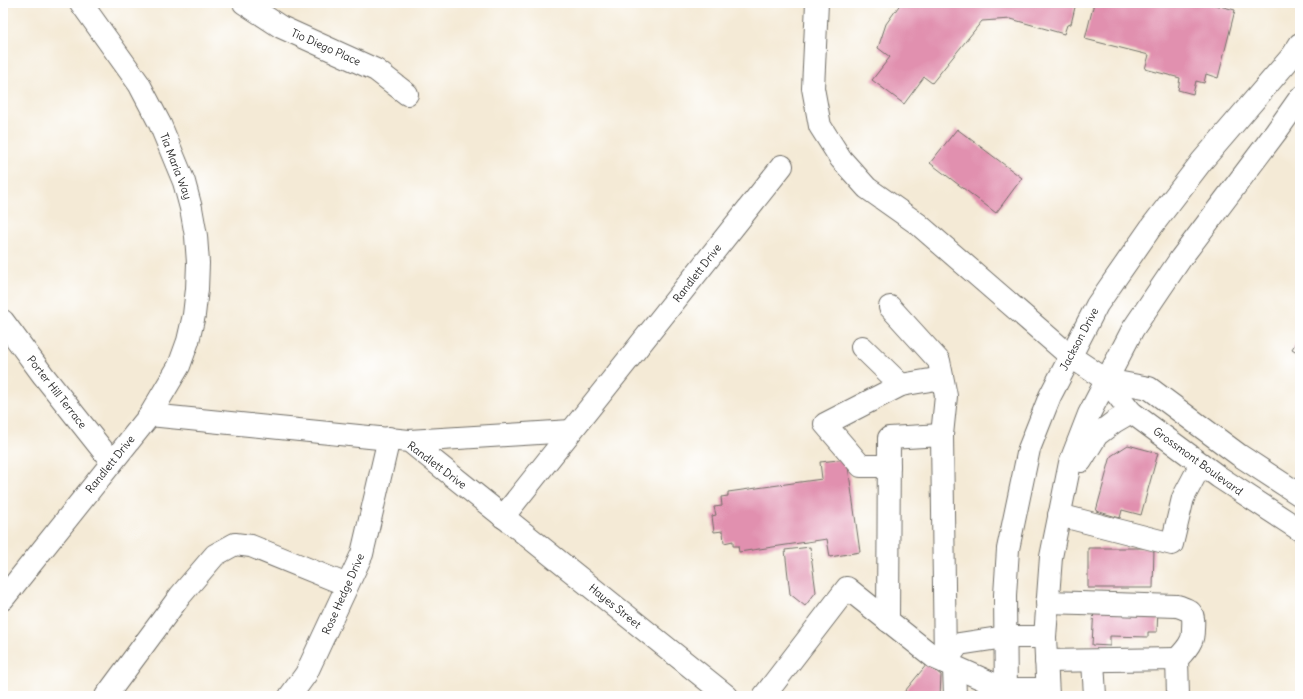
<svg xmlns="http://www.w3.org/2000/svg" width="1303" height="699" font-family="Delius,sans-serif">
<style>
.building{fill:#e190af}
.lines{fill:none;stroke-linecap:round;stroke-linejoin:round}
.minor-casing{stroke:#716e67;stroke-width:24}
.major-casing{stroke:#716e67;stroke-width:24}
.highway-casing{stroke:#716e67;stroke-width:24}
.minor{stroke:#fff;stroke-width:22}
.major{stroke:#fff;stroke-width:22}
.highway{stroke:#fff;stroke-width:22}
.labels{text-anchor:middle;stroke-width:3.5;stroke-linejoin:round;paint-order:stroke}
.street-label{font-size:11px;fill:#2b2b2b;stroke:#fff}
</style>
<rect width="100%" height="100%" fill="#fff"/>
<filter id="ink" filterUnits="userSpaceOnUse"><feTurbulence type="fractalNoise" baseFrequency=".025" numOctaves="2"/><feDisplacementMap in="SourceGraphic" scale="8" xChannelSelector="R" yChannelSelector="G"/><feConvolveMatrix kernelMatrix="1 2 1 2 8 2 1 2 1" color-interpolation-filters="sRGB"/></filter>
<filter id="wash" filterUnits="userSpaceOnUse"><feTurbulence type="fractalNoise" baseFrequency=".012" numOctaves="4" result="noise"/><feDisplacementMap in="SourceGraphic" scale="16" xChannelSelector="R" yChannelSelector="G"/><feGaussianBlur stdDeviation="0.9" result="paint"/><feColorMatrix in="noise" values="0 0 0 0 0 0 0 0 0 0 0 0 0 0 0 0 0 1.4 0 .05"/><feComposite in="paint" operator="in"/></filter>
<g filter="url(#wash)">
<rect width="100%" height="100%" fill="#f4ead6"/>
<g id="blocks">
<g class="building">
<polygon points="901,3 1076,3 1071,24 1067,25 1064,34 1011,19 982,21 932,83 924,77 904,104 872,80 890,57 878,48 886,24"/>
<polygon points="1094,3 1208,3 1235,10 1218,78 1206,74 1204,83 1196,81 1193,94 1178,90 1180,78 1145,69 1149,55 1085,39"/>
<polygon points="957,129 1022,178 996,213 930,163"/>
<polygon points="1300,336 1300,354 1292,349"/>
<polygon points="1128,445 1158,453 1141,515 1122,510 1120,518 1096,511 1111,456"/>
<polygon points="847,459 860,552 830,557 827,539 739,552 738,546 733,546 733,541 724,543 723,531 714,532 712,516 716,515 714,507 722,506 721,497 728,496 728,492 822,479 820,462"/>
<polygon points="810,547 816,592 805,606 790,594 785,550"/>
<polygon points="1088,548 1154,548 1153,588 1088,588"/>
<polygon points="1094,606 1158,609 1157,632 1148,632 1148,637 1110,636 1110,646 1092,645"/>
<polygon points="927,664 941,675 940,696 901,696"/>
</g>
</g>
</g>
<g filter="url(#ink)">
<use href="#blocks" fill-opacity="0" stroke="#716e67" stroke-width="1"/>
<g class="lines">
<defs>
<g id="minor">
<polyline points="244,3 281,27 376,70 407,94"/>
<polyline points="890,307 939,361 946,396 942,435"/>
<polyline points="3,321 43,375 112,462"/>
<polyline points="862,347 901,385"/>
<polyline points="150,415 409,441 727,696"/>
<polyline points="409,441 571,431"/>
<polyline points="889,466 861,466 825,424 901,385 942,378"/>
<polyline points="1059,515 1172,544 1183,498 1201,464"/>
<polyline points="503,517 782,166"/>
<polyline points="3,599 150,415 179,366 188,341 194,315 197,289 198,263 196,236 191,208 184,182 160,124 139,84 81,3"/>
<path d="M1047,602L1177,606C1193,611 1194,613 1193,629C1193,633 1193,637 1191,641C1188,648 1182,654 1177,659"/>
<polyline points="888,621 889,438 942,435 945,662"/>
<polyline points="1046,661 1177,659 1178,696"/>
<polyline points="1093,661 1095,696"/>
<polyline points="945,662 959,644 1005,637 1045,637"/>
<polyline points="954,667 955,696"/>
<polyline points="106,696 180,596 215,555 235,544 251,546 347,585"/>
<polyline points="290,696 306,674 362,554 389,438"/>
<polyline points="764,696 847,588 935,658 1005,689 1047,689"/>
</g>
<g id="major">
<polyline points="1070,356 1106,380 1131,412 1219,477 1300,530"/>
<polyline points="1106,380 1149,388 1239,455 1300,495"/>
<polyline points="1081,461 1097,435 1114,422 1131,412"/>
<polyline points="1006,696 1005,595 1008,549 1029,449 1050,396 1097,305 1152,226 1202,161 1293,55 1300,44"/>
<polyline points="1048,696 1045,637 1051,557 1070,463 1089,414 1133,329 1181,258 1276,132 1300,98"/>
</g>
<polyline id="highway" points="817,3 813,88 820,126 841,159 867,188 918,224 1070,356"/>
</defs>
<use href="#minor" class="minor-casing"/>
<use href="#major" class="major-casing"/>
<use href="#highway" class="highway-casing"/>
<use href="#minor" class="minor"/>
<use href="#major" class="major"/>
<use href="#highway" class="highway"/>
</g>
</g>
<g class="labels">
<g class="street-label">
<text transform="translate(326 47) rotate(24)" y="4">Tio Diego Place</text>
<text transform="translate(176 166) rotate(69)" y="4">Tia Maria Way</text>
<text transform="translate(697 273) rotate(-52)" y="4">Randlett Drive</text>
<text transform="translate(1079 339) rotate(-62)" y="4">Jackson Drive</text>
<text transform="translate(57 392) rotate(52)" y="4">Porter Hill Terrace</text>
<text transform="translate(1198 461) rotate(36)" y="4">Grossmont Boulevard</text>
<text transform="translate(110 464) rotate(-51)" y="4">Randlett Drive</text>
<text transform="translate(437 465) rotate(37)" y="4">Randlett Drive</text>
<text transform="translate(343 594) rotate(-66)" y="4">Rose Hedge Drive</text>
<text transform="translate(615 606) rotate(39)" y="4">Hayes Street</text>
</g>
</g>
<rect width="1303" height="699" fill="none" stroke="#fff" stroke-width="16"/>
</svg>
